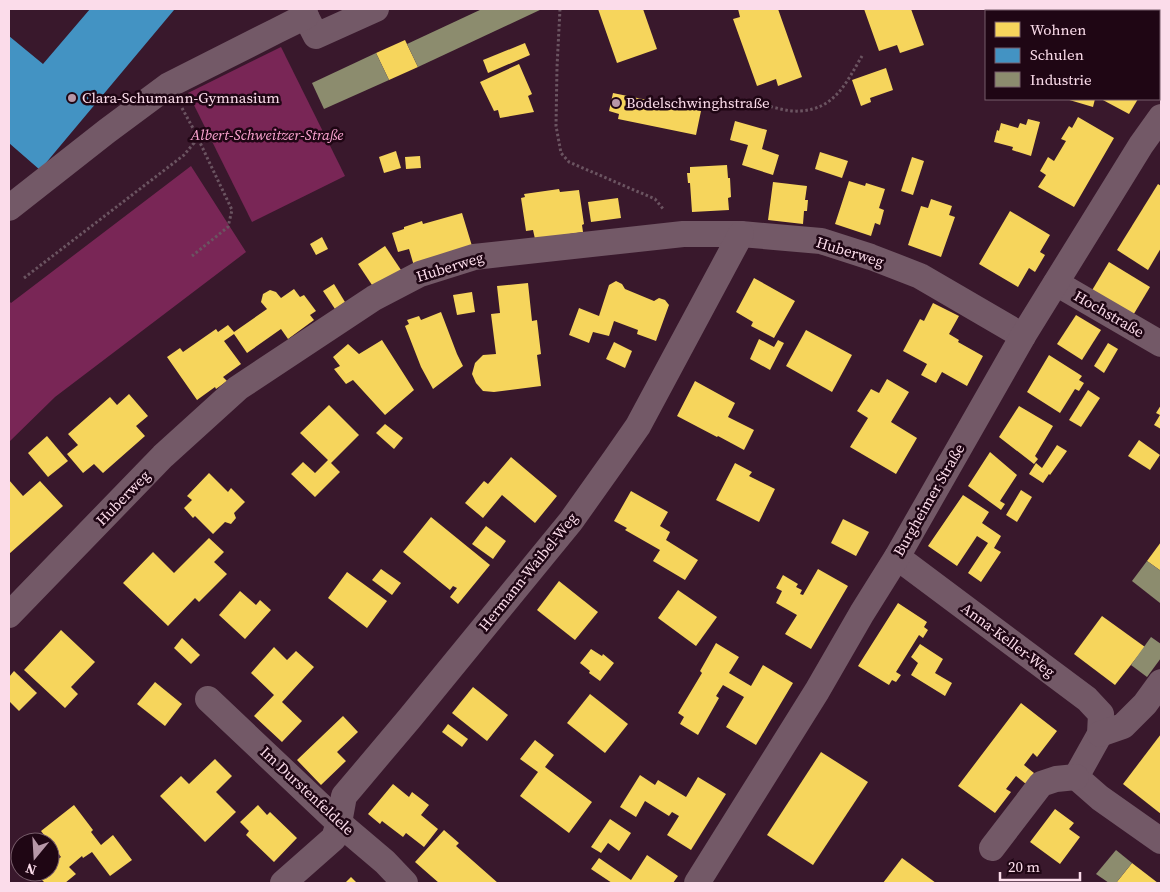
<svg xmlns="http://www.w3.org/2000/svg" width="1170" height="892" font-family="'Source Serif 4',serif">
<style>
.green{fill:#792656}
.homes{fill:#f6d55c}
.schools{fill:#4393c3}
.industry{fill:#8c8c6e}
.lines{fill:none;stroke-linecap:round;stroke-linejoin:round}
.path{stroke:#6b5461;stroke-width:3;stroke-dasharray:2.5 2.5;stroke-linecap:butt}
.minor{stroke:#735967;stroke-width:26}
.poi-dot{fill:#b797a8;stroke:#1f0614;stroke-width:2}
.labels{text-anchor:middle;stroke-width:5;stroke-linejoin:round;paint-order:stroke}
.poi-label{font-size:15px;fill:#fbdcea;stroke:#1f0614;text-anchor:start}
.park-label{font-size:15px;font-style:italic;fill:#fea6d3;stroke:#1f0614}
.street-label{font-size:15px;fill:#fbdcea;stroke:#1f0614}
</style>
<rect width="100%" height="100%" fill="#39182c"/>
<g class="green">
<polygon points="281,47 345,176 252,222 188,93"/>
<polygon points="191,166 246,252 55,397 9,442 9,301 11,303"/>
</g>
<g class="homes">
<polygon points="598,9 643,9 657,49 617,63"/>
<polygon points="738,9 778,9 802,77 778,86 776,79 757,86 733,19 740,17"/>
<polygon points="864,9 911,9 924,45 900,53 897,45 879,51"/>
<polygon points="1059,9 1115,9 1116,11 1059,11"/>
<polygon points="1147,9 1161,9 1161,17 1159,18 1159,11 1148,11"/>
<polygon points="405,40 418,67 389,80 376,53"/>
<polygon points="525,43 530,55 488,73 483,60"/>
<polygon points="519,64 532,94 528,96 534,112 500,118 498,110 494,111 480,82"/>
<polygon points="886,68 893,90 870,98 871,102 861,106 852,80"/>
<polygon points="613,93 701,111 696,135 618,119 619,114 609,111"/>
<polygon points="1066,99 1095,99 1093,107"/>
<polygon points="1101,99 1138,99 1129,114"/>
<polygon points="1078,117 1114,138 1074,207 1038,187 1046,175 1040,171 1048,157 1054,161 1066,141 1061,139 1069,126 1072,128"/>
<polygon points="1028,119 1040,122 1031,156 1012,150 1013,147 994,142 997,130 999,131 1001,123 1018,128 1020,123 1026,125"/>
<polygon points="735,121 767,130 762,149 779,155 773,175 742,165 748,145 730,140"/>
<polygon points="396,151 401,168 384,173 379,157"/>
<polygon points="820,152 848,161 842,178 815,169"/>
<polygon points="420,156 421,168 406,169 405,157"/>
<polygon points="912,157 924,161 913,195 901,191"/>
<polygon points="727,165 728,178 730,178 731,197 728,198 729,210 692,212 690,183 688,183 687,173 690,173 690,167"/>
<polygon points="849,181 865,186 866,183 885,189 879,208 884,210 880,225 875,223 871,236 835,224"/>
<polygon points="773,182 807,186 805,200 808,200 807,211 804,211 803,224 768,220"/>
<polygon points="1158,184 1161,186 1161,248 1148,270 1117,250"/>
<polygon points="559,189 560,192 579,190 584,224 582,225 583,232 535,239 533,230 526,231 521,198 525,197 524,194"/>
<polygon points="618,198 621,218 591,222 588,202"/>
<polygon points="931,199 952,206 949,215 955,217 941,257 908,245 921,206 928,208"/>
<polygon points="1010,211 1050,235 1040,252 1045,255 1035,272 1029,268 1018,287 979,264"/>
<polygon points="462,213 472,246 414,266 409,249 398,252 392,233 404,229 404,227 422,221 423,224"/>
<polygon points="322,237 328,249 316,255 310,244"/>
<polygon points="385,246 401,270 374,288 358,264"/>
<polygon points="1109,262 1150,287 1132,317 1091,292"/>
<polygon points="754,278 795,301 774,338 751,326 753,322 736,312"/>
<polygon points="616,281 622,284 625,289 654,301 659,298 665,300 669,305 656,341 637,334 638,330 614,321 609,336 593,332 589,343 569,335 579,308 599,316 609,285"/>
<polygon points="528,283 532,321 537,320 541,354 537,355 541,386 494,392 483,391 476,383 472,374 475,363 483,355 496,354 491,314 500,313 497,286"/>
<polygon points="334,284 345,302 335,309 323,291"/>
<polygon points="294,289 300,297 304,295 316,311 310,315 314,320 288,339 281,329 247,353 234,334 224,341 241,364 223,377 227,381 216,389 215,387 197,400 167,357 180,348 183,352 216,329 218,332 228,325 234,332 267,309 261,302 263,294 270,290 276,292 281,298"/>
<polygon points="472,292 475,312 457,315 453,295"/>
<polygon points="933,303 959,316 949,334 959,340 958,342 983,356 967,386 942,372 936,383 921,375 927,364 903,351 920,319 924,321"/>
<polygon points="441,312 457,354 463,366 433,389 421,367 405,326 409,324 407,320 419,316 421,320"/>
<polygon points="1076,315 1101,330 1082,360 1057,344"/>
<polygon points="806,330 852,355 832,392 786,366"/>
<polygon points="759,339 774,347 778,340 784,343 770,370 750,359"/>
<polygon points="382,340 414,390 385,415 353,380 346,384 334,369 340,366 333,357 348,344 359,354"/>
<polygon points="614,342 632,351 625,368 606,359"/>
<polygon points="1108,343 1118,349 1104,373 1094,366"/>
<polygon points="1049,355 1082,376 1079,380 1084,383 1079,391 1075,389 1060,413 1027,392"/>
<polygon points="887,379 909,392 891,422 917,438 896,474 850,447 868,418 857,411 871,389 879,393"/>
<polygon points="695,381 735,403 728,417 754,430 744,450 718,436 717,437 677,416"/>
<polygon points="1088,390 1100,398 1081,427 1069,420"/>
<polygon points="129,394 148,416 136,426 145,436 103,473 94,464 83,473 67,454 78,445 68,434 110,397 117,405"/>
<polygon points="329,405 359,435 331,463 340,472 315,497 291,474 303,462 315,473 328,460 300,433"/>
<polygon points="1161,405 1161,429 1154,425 1160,415 1156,413"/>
<polygon points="1019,406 1053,426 1035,456 1038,459 1034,464 999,437"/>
<polygon points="385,424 403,438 394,449 376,433"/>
<polygon points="47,436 68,461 48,477 28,453"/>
<polygon points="1139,440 1160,455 1150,470 1128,456"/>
<polygon points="1057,445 1067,451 1050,475 1049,474 1043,483 1029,474 1036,463 1042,468"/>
<polygon points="990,452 1017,475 1000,501 1005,504 1001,510 968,486"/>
<polygon points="511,457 557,496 535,523 502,495 483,518 465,503 484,481 488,484"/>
<polygon points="735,463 752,472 749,476 775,489 759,522 716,500"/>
<polygon points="209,473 228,492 231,488 245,502 234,513 236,518 231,524 225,522 213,534 195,516 193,518 184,508 192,500 187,496"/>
<polygon points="9,480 23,496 40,481 63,506 9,554"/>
<polygon points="1021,490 1032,497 1017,522 1006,515"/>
<polygon points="631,491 668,512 660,526 670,532 666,540 698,560 685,580 653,561 660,550 625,530 627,528 614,521"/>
<polygon points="963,495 989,512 982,523 1001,536 994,548 1001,552 981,582 968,573 988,543 977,536 957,566 928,546"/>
<polygon points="431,517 490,565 458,604 450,597 457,588 453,586 450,590 403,552"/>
<polygon points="843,519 869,532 856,556 831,543"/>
<polygon points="486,526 506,541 493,559 472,544"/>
<polygon points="209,538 224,552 214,562 227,574 199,602 195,598 168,626 123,583 153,552 174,573"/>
<polygon points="1161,542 1161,571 1147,561"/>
<polygon points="381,569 401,583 392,595 372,580"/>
<polygon points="818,569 848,586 811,649 785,634 797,615 776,603 782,591 776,588 783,575 798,584 796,587 802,590 800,594 803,595"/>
<polygon points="347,572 387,601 367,628 328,598"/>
<polygon points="559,581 598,612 575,640 537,610"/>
<polygon points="678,590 717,617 696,646 658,618"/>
<polygon points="240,591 256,605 260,600 271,610 245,639 219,615"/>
<polygon points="898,603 927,622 924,627 928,630 923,638 919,635 896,672 901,675 896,682 892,680 889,685 858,666"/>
<polygon points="1102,616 1145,647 1115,685 1074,654"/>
<polygon points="61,630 95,662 71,687 78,694 65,708 24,670"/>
<polygon points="182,638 200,655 191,664 174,648"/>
<polygon points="716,643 739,657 729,673 751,686 763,665 793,683 756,745 726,727 744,697 723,685 716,696 719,698 698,735 680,724 684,717 678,713 702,673 700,671"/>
<polygon points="920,644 943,659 935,673 952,683 945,696 911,675 918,663 911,657"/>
<polygon points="274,647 287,660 296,651 314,667 282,702 302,721 282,742 254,716 274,695 251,673"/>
<polygon points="591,649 602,656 603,654 614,663 600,681 589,673 590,671 580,663"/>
<polygon points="14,671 37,693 19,711 9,701 9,677"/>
<polygon points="155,682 182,704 165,726 137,704"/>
<polygon points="473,687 508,715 487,741 452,713"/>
<polygon points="590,694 628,724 605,753 567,723"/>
<polygon points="1021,703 1057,731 1037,757 1033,753 1024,765 1034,773 1026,784 1016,776 1006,789 1011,792 995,813 958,786"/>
<polygon points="343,716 358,732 337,752 346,761 321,785 297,760"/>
<polygon points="448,724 468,739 462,747 442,732"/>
<polygon points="1161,734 1161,814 1123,784"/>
<polygon points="535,740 554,755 545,767 592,802 569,833 520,796 538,772 520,759"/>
<polygon points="821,752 868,782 813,865 767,835"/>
<polygon points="215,759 232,776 216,792 236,812 205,842 160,796 181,776 189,784"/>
<polygon points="640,775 655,785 658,780 686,797 698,777 726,794 691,850 667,835 679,816 672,812 669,816 645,801 636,817 620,807"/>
<polygon points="393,784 409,797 412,792 429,805 421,815 438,829 424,847 406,833 403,837 382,821 380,824 368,814"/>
<polygon points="74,805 93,830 91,832 101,845 113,835 132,860 110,876 92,852 83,858 82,856 69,867 76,874 65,883 45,883 37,875 41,872 50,872 50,865 61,857 41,831"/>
<polygon points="258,805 267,815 270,812 297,838 274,862 246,835 249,831 240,822"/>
<polygon points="1055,809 1074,823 1069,829 1080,837 1060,864 1030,842"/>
<polygon points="610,819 631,833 619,851 608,843 601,853 591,847"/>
<polygon points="444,830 459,843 456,846 498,883 439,883 415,862"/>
<polygon points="647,855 678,876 673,883 612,883 591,869 599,858 631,880"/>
<polygon points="902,858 936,883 883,883"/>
<polygon points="1132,863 1158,883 1116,883"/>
<polygon points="351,877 357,883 345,883"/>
</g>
<polygon class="schools" points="90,9 173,9 174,10 40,170 9,143 9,36 43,64"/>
<g class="industry">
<polygon points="482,9 542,9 418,67 407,44"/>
<polygon points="376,53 389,80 324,109 312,83"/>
<polygon points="1147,561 1161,571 1160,603 1132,581"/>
<polygon points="1151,637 1161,644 1161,658 1147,677 1131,665"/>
<polygon points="1116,850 1132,863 1116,883 1109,883 1096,874"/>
</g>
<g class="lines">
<g class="path">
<polyline points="560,9 557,67 556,126 561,153 569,162 655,199 664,210"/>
<path d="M761,104C773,107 788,112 800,111C835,109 846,83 862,56"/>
<polyline points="182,108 195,132 232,210 228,227 192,256"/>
<polyline points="24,278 184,155 194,143 195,132"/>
</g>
<g class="minor">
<polyline points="302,9 316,36 376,9"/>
<polyline points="9,208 107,131 169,85 276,31 306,16"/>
<polyline points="1056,283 1161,344"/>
<polyline points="897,557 1087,699 1101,714 1100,734 1076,777 1100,798 1161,841"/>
<polyline points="9,615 163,456 238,388 374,298 420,274 474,257 683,234 741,234 821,241 871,257 920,276 1023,336"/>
<polyline points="208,699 339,823 385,862 405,883"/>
<polyline points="1100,734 1123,726 1145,704 1161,682"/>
<polyline points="992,848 1041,784 1056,779 1076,777"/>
<polyline points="283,883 334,838 339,823 344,796 409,719 571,521 615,459 638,426 741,234"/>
<polyline points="697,883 817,691 862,613 897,557 1023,336 1141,145 1161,117"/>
</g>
</g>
<g class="poi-dot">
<circle cx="72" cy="98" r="5"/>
<circle cx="616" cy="103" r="5"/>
</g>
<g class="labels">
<g class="poi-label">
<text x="82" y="103">Clara-Schumann-Gymnasium</text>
<text x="626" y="108">Bodelschwinghstraße</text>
</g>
<g class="park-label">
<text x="267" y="140">Albert-Schweitzer-Straße</text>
</g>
<g class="street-label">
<text transform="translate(850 252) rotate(17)" y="5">Huberweg</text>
<text transform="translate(450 267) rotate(-17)" y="5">Huberweg</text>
<text transform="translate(1109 314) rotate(30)" y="5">Hochstraße</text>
<text transform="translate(123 498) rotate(-46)" y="5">Huberweg</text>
<text transform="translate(929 500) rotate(-60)" y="5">Burgheimer Straße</text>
<text transform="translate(528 572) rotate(-51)" y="5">Hermann-Waibel-Weg</text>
<text transform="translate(1008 640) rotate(37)" y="5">Anna-Keller-Weg</text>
<text transform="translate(307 791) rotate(43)" y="5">Im Durstenfeldele</text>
</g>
</g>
<rect width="1170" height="892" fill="none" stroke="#fbdcea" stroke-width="20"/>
<rect x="985" y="10" width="175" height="90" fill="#1f0614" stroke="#775c6a"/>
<rect x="995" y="22" width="25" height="15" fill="#f6d55c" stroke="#775c6a"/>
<text x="1030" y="35" font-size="15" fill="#fbdcea">Wohnen</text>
<rect x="995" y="48" width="25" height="15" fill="#4393c3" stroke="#775c6a"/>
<text x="1030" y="60" font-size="15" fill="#fbdcea">Schulen</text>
<rect x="995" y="72" width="25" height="15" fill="#8c8c6e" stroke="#775c6a"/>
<text x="1030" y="85" font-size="15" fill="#fbdcea">Industrie</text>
<g transform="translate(35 857) rotate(198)"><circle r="24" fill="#1f0614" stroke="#775c6a"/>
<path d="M0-4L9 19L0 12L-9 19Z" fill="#b797a8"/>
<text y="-8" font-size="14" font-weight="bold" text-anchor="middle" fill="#fbdcea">N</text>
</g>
<path d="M1000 872v8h80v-8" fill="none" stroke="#fbdcea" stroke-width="2.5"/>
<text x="1008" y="872" font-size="15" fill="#fbdcea" stroke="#1f0614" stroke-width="4" paint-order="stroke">20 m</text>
</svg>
